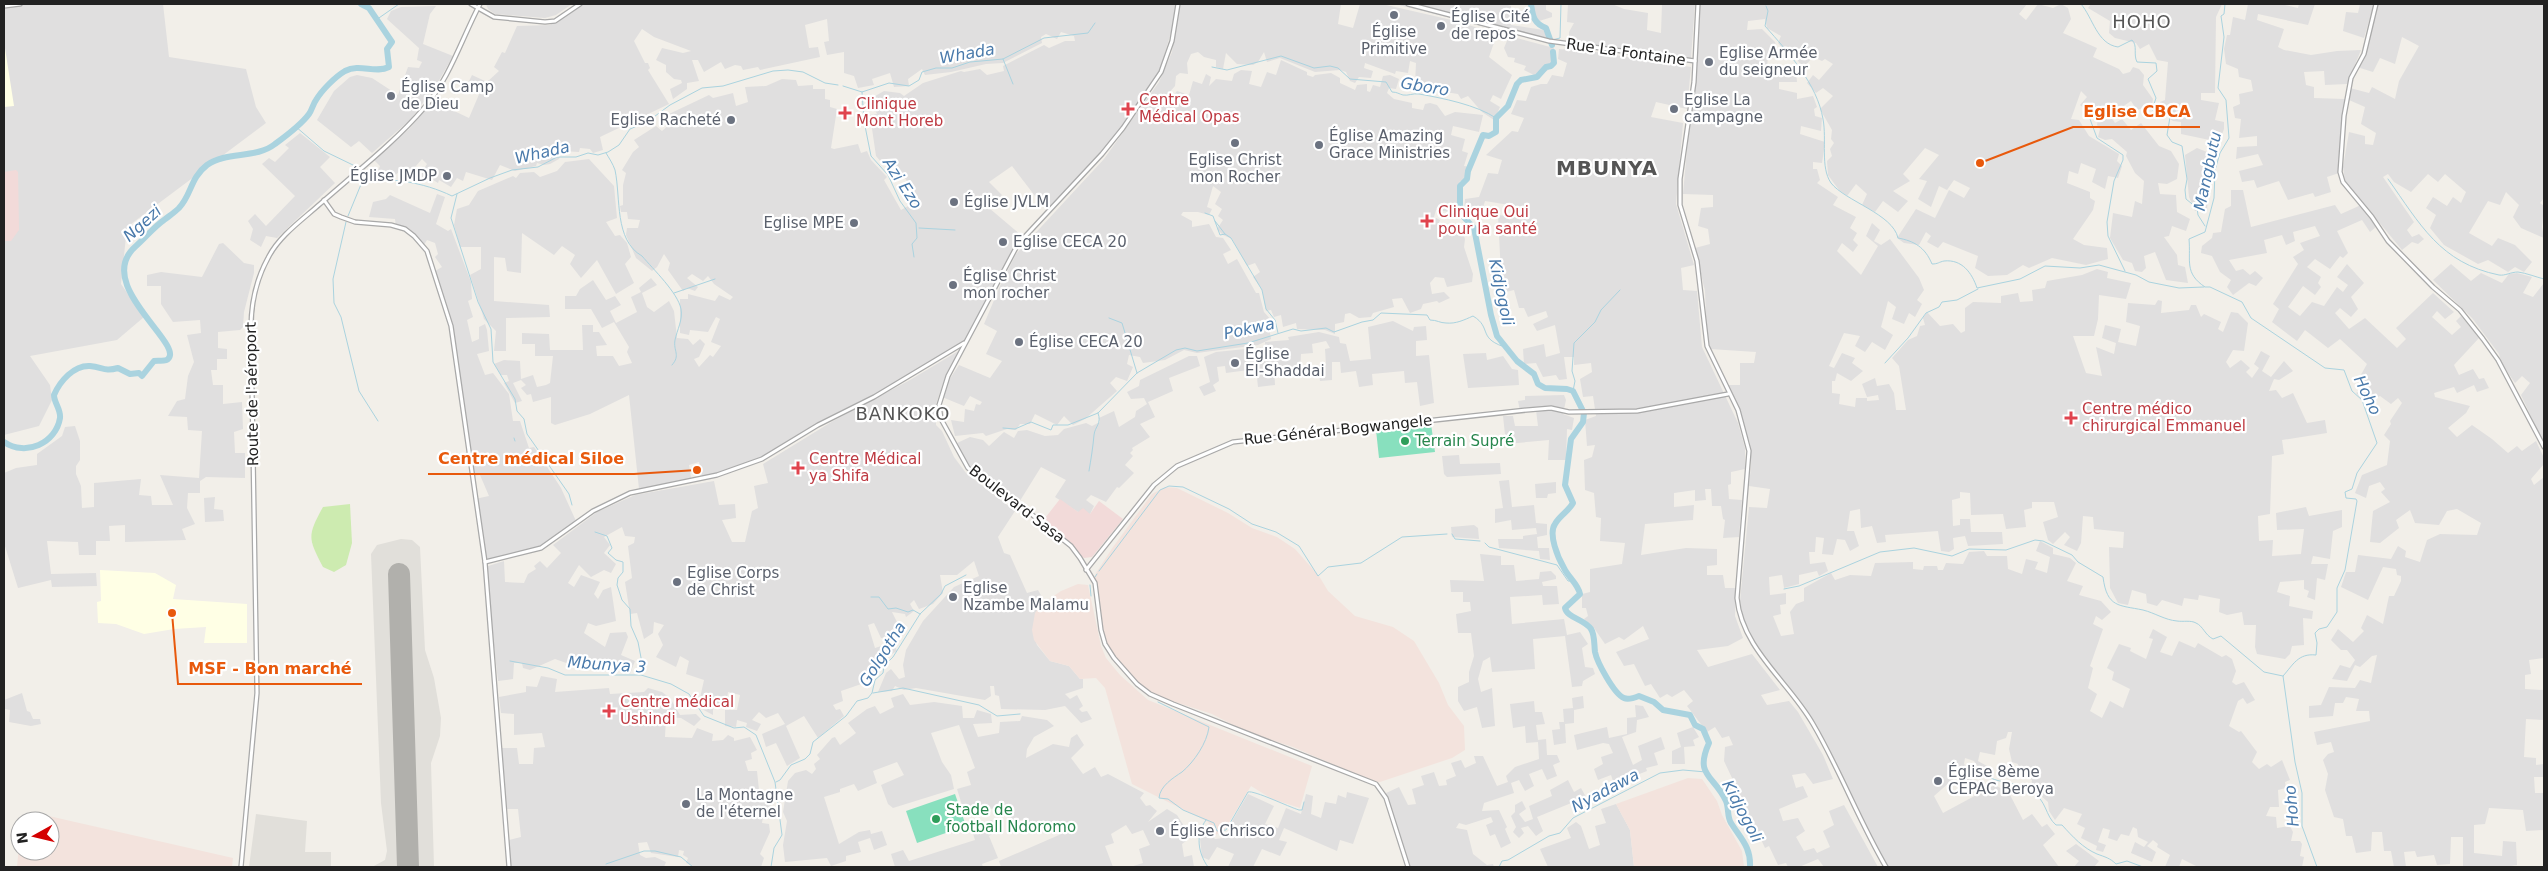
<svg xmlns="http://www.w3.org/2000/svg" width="2548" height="871" font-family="'DejaVu Sans',sans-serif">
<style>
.residential{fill:#e0dfdf}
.commercial{fill:#f2dad9}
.education{fill:#ffffe5}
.military{fill:#f3e3dd}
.airport{fill:#e1dfda}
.grass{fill:#cdebb0}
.pitch{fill:#88e0be}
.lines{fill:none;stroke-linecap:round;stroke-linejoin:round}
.stream{stroke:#aad3df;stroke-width:1}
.river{stroke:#aad3df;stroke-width:6}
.runway{stroke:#b1b0ac;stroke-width:22}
.tertiary-casing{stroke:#a9a9a9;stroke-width:5.5}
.tertiary{stroke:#fff;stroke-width:3}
.worship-dot{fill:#6b7280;stroke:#fff;stroke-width:2}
.health-dot{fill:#e0444e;stroke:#fff;stroke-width:2}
.leisure-dot{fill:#2e9e5b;stroke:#fff;stroke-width:2}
.labels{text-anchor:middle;stroke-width:4.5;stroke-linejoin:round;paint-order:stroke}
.worship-label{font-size:15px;fill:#5b616d;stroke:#fff;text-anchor:start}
.street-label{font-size:15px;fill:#222;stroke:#fff}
.health-label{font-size:15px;fill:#be3a42;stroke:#fff;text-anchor:start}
.leisure-label{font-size:15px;fill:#27864d;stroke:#fff;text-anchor:start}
.water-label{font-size:16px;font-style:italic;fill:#4a7aab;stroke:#fff}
.quarter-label{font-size:18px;letter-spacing:1px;fill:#555;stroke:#fff}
.district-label{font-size:20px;font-weight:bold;letter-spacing:1px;fill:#555;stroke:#fff}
.leader{fill:none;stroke:#e8590c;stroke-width:2}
.callout-dot{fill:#e8590c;stroke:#fff;stroke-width:2}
.callout-label{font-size:16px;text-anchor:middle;font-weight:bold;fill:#e8590c;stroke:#fff;stroke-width:4.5;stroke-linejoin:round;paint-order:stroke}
</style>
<rect width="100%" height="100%" fill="#f2efe9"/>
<g class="residential">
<polygon points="4,4 163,4 169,57 246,69 256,107 266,123 127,227 121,284 144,317 117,340 30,356 50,385 52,400 39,426 4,435"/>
<polygon points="486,4 572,4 556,15 545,18 495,14 488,9"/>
<polygon points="583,4 1176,4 1173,26 1161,66 1151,87 1113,141 1064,198 1051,209 1035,196 1012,166 989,182 1002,195 989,208 1022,236 1009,257 990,299 970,334 962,343 865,401 851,406 784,447 752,463 702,477 699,462 689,465 691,478 639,489 629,395 590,414 555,425 551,423 551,397 533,402 531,394 527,395 521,388 526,385 521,380 513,383 522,401 515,403 504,383 509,381 507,375 501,375 494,364 504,360 520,361 521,379 533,375 537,387 546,385 550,383 553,356 535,356 535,344 522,344 522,333 549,334 550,350 583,350 582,325 593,325 593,332 599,332 607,345 596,346 597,356 613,356 619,366 632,363 627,352 629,347 614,322 602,328 591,309 565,309 565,296 576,296 580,289 593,280 606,300 615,296 621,305 610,311 616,323 637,312 631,297 641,292 639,288 651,278 657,285 642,293 647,307 654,312 669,301 674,311 677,338 688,339 693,345 700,339 705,344 699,357 694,359 699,367 710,355 713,357 721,346 711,342 720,319 716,317 708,332 690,330 689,335 680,333 680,299 688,299 688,294 715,301 719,295 730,300 733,297 714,284 708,276 703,281 692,274 687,278 698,287 695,291 687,288 683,291 668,270 670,263 664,254 657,267 652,271 636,258 626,235 627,228 638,228 640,220 628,219 627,212 621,212 620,206 623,205 623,185 626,173 622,170 633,152 639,147 634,140 656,126 662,131 670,124 669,114 709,95 713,98 733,93 736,106 748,102 745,87 766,86 782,79 796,80 798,86 813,85 813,89 825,89 825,99 830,100 830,107 837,109 831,148 834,149 858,144 861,153 867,151 871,160 887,177 884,180 901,210 912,204 910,186 905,178 895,179 887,161 882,163 876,156 870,115 877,114 870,99 884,91 900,93 904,96 923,83 961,71 964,72 980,69 987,75 1004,71 1003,66 1044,45 1049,48 1065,41 1075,41 1074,36 1061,32 1057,39 1046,34 1041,37 1042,43 1003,63 986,64 951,72 925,75 922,69 908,79 909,86 894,87 890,73 872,79 874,85 858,88 854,76 844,73 844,52 827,55 824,42 829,41 827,19 805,25 809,48 818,47 820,57 760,70 758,67 743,70 741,66 735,65 725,69 721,62 704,72 698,60 692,60 699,81 687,83 687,89 673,99 670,89 682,83 681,80 674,79 666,72 666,65 656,60 662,48 683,53 691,51 654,37 642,29 634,41 645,63 648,63 650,68 648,70 669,104 600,137 603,150 593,153 590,149 580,148 579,152 562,151 559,159 550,164 544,165 537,163 536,166 515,171 500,165 492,180 466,172 463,181 457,178 451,187 439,180 438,183 430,178 428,182 421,180 420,175 427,164 422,159 409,174 401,170 392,178 377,173 380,166 373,159 409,129 433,101 469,118 480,92 467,85 472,75 487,82 499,71 494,67 502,52 505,53 517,26 550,25"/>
<polygon points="1179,4 1341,4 1338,24 1353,28 1360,4 1382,4 1456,21 1497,34 1489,57 1512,75 1501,99 1493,95 1490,101 1500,107 1494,120 1482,112 1468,96 1461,99 1458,94 1445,92 1445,86 1415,84 1416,63 1410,61 1408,73 1396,71 1395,74 1365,63 1364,68 1373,71 1371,78 1359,77 1355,83 1350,81 1346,72 1340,70 1315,72 1280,58 1267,62 1264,52 1258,62 1253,65 1237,64 1226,53 1223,69 1216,67 1216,60 1204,57 1198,52 1191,54 1187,63 1188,74 1180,73 1176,76 1175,86 1167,95 1172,97 1177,91 1189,95 1193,81 1202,84 1206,74 1211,77 1209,86 1216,79 1232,81 1234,74 1241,70 1252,71 1249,84 1261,87 1267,72 1276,75 1281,60 1307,72 1307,75 1313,77 1315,75 1331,73 1340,78 1340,83 1355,90 1357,85 1367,84 1367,91 1370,92 1373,85 1380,87 1383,76 1390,75 1399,79 1396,89 1389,88 1387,93 1394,99 1412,103 1412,108 1423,110 1425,104 1430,103 1437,105 1445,116 1455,112 1483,115 1479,132 1453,126 1451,135 1465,139 1462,151 1468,153 1464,166 1470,167 1466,182 1460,181 1457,192 1458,205 1452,205 1450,212 1436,210 1434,217 1440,220 1437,228 1461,226 1465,239 1464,247 1473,274 1472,282 1447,287 1444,278 1435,277 1430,283 1432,294 1444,292 1450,298 1439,303 1437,301 1423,304 1421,309 1410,313 1402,298 1392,299 1394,307 1373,313 1371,317 1359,318 1350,313 1345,314 1344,322 1335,324 1335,334 1325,330 1297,329 1296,323 1283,327 1281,315 1274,317 1271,310 1266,311 1262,290 1253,277 1260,272 1255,263 1247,266 1232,239 1223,235 1217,229 1223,220 1218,216 1222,209 1215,204 1221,192 1213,186 1207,207 1212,209 1209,215 1198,212 1183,212 1181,215 1192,221 1192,227 1209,224 1216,237 1223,238 1231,250 1223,254 1228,264 1237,259 1256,293 1259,293 1264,312 1272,321 1268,322 1271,339 1258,345 1197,353 1184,350 1165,360 1143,363 1140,357 1129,355 1127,364 1133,367 1127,381 1116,377 1110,383 1117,391 1085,419 1073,425 1064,416 1057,425 1035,414 1030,424 1020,424 1016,430 1007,429 986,436 983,433 955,436 951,420 964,422 965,409 974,411 976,404 980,405 982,402 970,396 964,406 942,397 947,383 959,365 990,378 1002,361 986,354 997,331 984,324 1000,286 1016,254 1104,159 1159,82 1172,52"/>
<polygon points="1395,4 1504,4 1511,6 1511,25 1544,30 1547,32 1550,43"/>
<polygon points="1525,4 1546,4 1546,10 1552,13 1552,17 1536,22 1532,7"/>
<polygon points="1568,4 1612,4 1624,9 1648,13 1647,30 1661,33 1662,4 1695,4 1691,58 1686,61 1569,44 1569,32 1574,23 1567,22"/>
<polygon points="1700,4 2027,4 2019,14 2026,20 2038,4 2053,8 2061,4 2068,8 2071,19 2063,33 2097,48 2093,57 2119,69 2123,74 2130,72 2133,67 2139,69 2144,75 2143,85 2153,99 2152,105 2137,110 2131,101 2116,111 2117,115 2113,120 2115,123 2122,119 2131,130 2141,123 2159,146 2171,151 2179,164 2177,179 2167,184 2158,183 2160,194 2176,195 2177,212 2190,219 2186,231 2172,226 2169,236 2164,237 2177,255 2178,265 2185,267 2188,283 2166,280 2155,252 2144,256 2146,268 2142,272 2135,271 2132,263 2123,260 2110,238 2113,213 2132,217 2135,201 2142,204 2144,181 2135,173 2126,156 2127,152 2112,139 2105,140 2098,137 2100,129 2097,125 2098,120 2080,105 2087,97 2081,91 2071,119 2079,120 2089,136 2119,154 2117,161 2122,166 2118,178 2108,176 2105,189 2092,182 2096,169 2081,163 2078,174 2069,171 2067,183 2090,192 2090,198 2095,201 2093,210 2073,239 2084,245 2107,248 2108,259 2086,265 2052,258 2029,268 2023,265 2007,275 1988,276 1975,268 1978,256 1943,242 1938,248 1927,242 1931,236 1926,232 1919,245 1904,243 1897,238 1916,209 1935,218 1949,190 1964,198 1970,188 1954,180 1947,190 1939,186 1931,207 1918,199 1927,181 1919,179 1939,155 1925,148 1903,174 1910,181 1893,191 1908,201 1898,212 1883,201 1875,212 1862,205 1867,194 1856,184 1847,196 1839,190 1828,175 1827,161 1832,156 1830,149 1834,143 1831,139 1832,130 1820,109 1833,96 1823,88 1816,93 1807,83 1813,75 1819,80 1833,64 1825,59 1822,61 1813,57 1803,68 1792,52 1788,55 1778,43 1781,36 1767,28 1765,19 1748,21 1747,30 1762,29 1775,42 1777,51 1768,53 1767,70 1796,69 1797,82 1779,82 1779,89 1797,93 1797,99 1813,96 1817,107 1814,109 1815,116 1822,118 1821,131 1801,126 1800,134 1825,142 1822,163 1813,162 1813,169 1817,169 1820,180 1817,183 1838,197 1833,205 1856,217 1850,228 1857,233 1853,240 1858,245 1853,252 1842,243 1837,251 1861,275 1878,246 1866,236 1872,223 1880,230 1874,241 1881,245 1890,239 1919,278 1924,290 1917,300 1922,304 1915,317 1909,313 1904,324 1892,319 1896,307 1888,301 1881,327 1893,335 1885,350 1872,342 1865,352 1855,346 1860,336 1844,333 1829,366 1834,368 1842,353 1855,358 1852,363 1863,371 1851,381 1837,373 1835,381 1832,381 1832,393 1840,394 1839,404 1855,407 1856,398 1867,398 1867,401 1879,400 1878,395 1867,397 1862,384 1875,378 1877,386 1889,384 1894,393 1896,410 1906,410 1899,366 1892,358 1908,340 1917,336 1920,326 1925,325 1923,318 1927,312 1940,326 1953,324 1961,333 1965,331 1965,308 1973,302 2001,303 2001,296 2018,293 2020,302 2033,301 2032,290 2045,288 2047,281 2082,275 2097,269 2108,272 2107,278 2131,283 2126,299 2099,295 2098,319 2094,336 2073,336 2086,373 2102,376 2096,347 2114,354 2116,343 2102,338 2105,325 2121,329 2118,342 2136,346 2140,326 2126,322 2128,303 2155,305 2158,300 2162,301 2161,313 2189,310 2191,305 2196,305 2201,317 2204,314 2221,322 2218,329 2223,332 2231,312 2238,313 2248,323 2244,351 2233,350 2226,362 2230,368 2241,360 2250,368 2246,372 2252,378 2259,368 2254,364 2261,351 2270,356 2262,371 2271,377 2284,361 2293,371 2279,380 2274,379 2269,391 2276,390 2282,398 2293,393 2307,423 2325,420 2327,433 2282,440 2284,454 2272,456 2270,514 2258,516 2259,541 2273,540 2272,556 2301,554 2304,529 2277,530 2276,513 2306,507 2309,516 2342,510 2342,527 2333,531 2330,559 2313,556 2311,564 2328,564 2325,580 2317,578 2315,600 2307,597 2309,591 2304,589 2304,580 2280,582 2277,592 2290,596 2289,606 2313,611 2312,619 2303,618 2304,645 2292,646 2290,654 2285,659 2257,654 2255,647 2256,625 2244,625 2242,612 2227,615 2219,612 2220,599 2199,595 2198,600 2184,598 2182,606 2162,600 2157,606 2147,603 2146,594 2132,590 2128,605 2118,603 2110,588 2109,547 2123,548 2124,532 2094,529 2093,517 2083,516 2081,543 2077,551 2064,545 2070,537 2065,532 2053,544 2048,540 2043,522 2058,517 2054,502 2032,502 2032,508 2024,510 2026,527 2006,529 2003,514 1971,515 1970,493 1960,492 1960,498 1952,500 1953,526 1960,525 1960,519 1970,519 1971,532 2002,532 2003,544 1968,546 1965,536 1953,538 1954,549 1949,552 1941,551 1938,531 1885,535 1886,542 1877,543 1872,526 1861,528 1860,509 1850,511 1847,531 1854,531 1859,546 1850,551 1845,540 1837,539 1833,555 1822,554 1824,538 1816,537 1815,552 1809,552 1810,564 1825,562 1828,571 1819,576 1817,571 1799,575 1799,584 1784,588 1782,575 1769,577 1770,595 1786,593 1786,604 1780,605 1781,614 1773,616 1781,636 1794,634 1790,612 1796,604 1804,601 1804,588 1831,573 1835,580 1850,575 1871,576 1875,563 1913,562 1913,569 1923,570 1924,566 1937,566 1938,570 1943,570 1946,563 1963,564 1969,552 1984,551 1987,556 2007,556 2008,569 2022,574 2026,559 2038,562 2035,569 2047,573 2050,557 2036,551 2040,541 2053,548 2053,554 2070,558 2076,563 2067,581 2083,586 2079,595 2101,601 2111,612 2102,620 2096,616 2093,624 2103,629 2090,666 2093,668 2088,688 2097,694 2090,711 2102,718 2110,701 2123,708 2130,689 2112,680 2114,672 2107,668 2119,644 2131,648 2130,651 2146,659 2153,639 2149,638 2153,629 2167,637 2160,652 2172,656 2179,641 2195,648 2198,643 2222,657 2226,655 2232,659 2236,671 2232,682 2236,685 2244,682 2255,700 2247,704 2243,698 2238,701 2229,726 2239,732 2241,731 2257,752 2252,762 2259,769 2267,764 2271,767 2282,760 2290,780 2285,782 2286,788 2278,790 2279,807 2270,807 2266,816 2276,817 2277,828 2290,826 2293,832 2291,841 2300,841 2302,844 2300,856 2304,857 2302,867 2198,867 2182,859 2179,867 2165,867 2170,855 2157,847 2158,844 2153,840 2147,846 2156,852 2152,862 2131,853 2135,842 2144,847 2148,842 2138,837 2137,829 2133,827 2129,836 2121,834 2117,841 2108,838 2110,830 2103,828 2098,842 2106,845 2103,852 2096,850 2097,846 2081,838 2085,828 2077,824 2082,814 2064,808 2055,820 2049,811 2048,802 2031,787 2032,780 2017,773 2018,764 2012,762 2009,749 2012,732 2008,732 2006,738 1997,741 1995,755 1980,752 1978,761 1994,770 1990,775 1985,776 1974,761 1965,758 1964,764 1976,774 1968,784 1959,774 1934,796 1943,813 1995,785 2009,793 2023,820 2032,814 2042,827 2047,824 2055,834 2043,845 2059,867 1886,867 1854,810 1807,710 1749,636 1743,618 1740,601 1749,507 1767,508 1770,489 1749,486 1751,465 1750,443 1727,385 1740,385 1740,363 1754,363 1756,352 1710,349 1707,341 1705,291 1695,248 1710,244 1708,229 1698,226 1701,208 1713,207 1713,195 1683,194"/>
<polygon points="2091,4 2222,4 2216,17 2215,93 2201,93 2201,100 2219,103 2215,120 2224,122 2224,129 2219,142 2181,134 2181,122 2173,121 2161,111 2160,102 2165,100 2168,62 2157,60 2149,44 2140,49 2136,43 2115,38 2109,33 2110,21 2088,8"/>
<polygon points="2248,4 2281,4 2298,8 2299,4 2315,4 2308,25 2258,14 2257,20 2284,29 2278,47 2284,50 2311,55 2337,51 2361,50 2347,84 2325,85 2324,71 2304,72 2306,85 2314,87 2314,98 2345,99 2343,144 2338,162 2339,173 2327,177 2331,192 2315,197 2313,193 2288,200 2279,181 2257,188 2254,180 2242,182 2239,171 2263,165 2258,154 2236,159 2237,147 2257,146 2257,136 2239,138 2241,119 2235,118 2233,107 2240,104 2239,94 2253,91 2251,80 2239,77 2238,69 2226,64 2224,49 2227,35 2230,35 2233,17 2245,20"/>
<polygon points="2360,4 2374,4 2364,38 2343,31 2346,12 2358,13"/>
<polygon points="2376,4 2544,4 2544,198 2540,203 2544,206 2542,227 2544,238 2521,228 2513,217 2519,205 2506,192 2500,205 2488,201 2469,233 2492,246 2498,238 2515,245 2532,262 2524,272 2515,267 2508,272 2488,260 2478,264 2444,245 2430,228 2436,215 2426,208 2433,197 2447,206 2453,197 2461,203 2466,192 2445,174 2438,182 2428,174 2411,192 2394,182 2388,174 2383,177 2414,222 2407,230 2412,237 2419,234 2424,239 2418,244 2412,242 2402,250 2345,181 2343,167 2349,132 2365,136 2365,144 2373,145 2376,133 2361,124 2365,107 2349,100 2350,88 2369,93 2372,87 2395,99 2399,81 2419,46 2402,37 2395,64 2380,58 2373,72 2357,67 2363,57"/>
<polygon points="436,6 430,14 423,44 453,56 437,84 411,119 372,153 359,141 351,147 317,120 334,91 350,77 357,75 372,78 398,95 408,67 419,68 422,62 417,60 419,48 387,19 391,11 401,7"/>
<polygon points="1509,36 1554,48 1551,68 1538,77 1524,70 1526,66 1514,62 1515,58 1508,57 1504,48"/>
<polygon points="1559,49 1596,52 1691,67 1687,109 1656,102 1651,117 1683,123 1676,204 1694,265 1681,268 1683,290 1697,291 1702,347 1738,423 1745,448 1745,469 1731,472 1731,484 1728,485 1729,499 1742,500 1739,537 1723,538 1725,520 1723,519 1721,506 1712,506 1711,489 1705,489 1706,500 1695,501 1695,490 1674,493 1674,507 1694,505 1693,520 1645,524 1641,555 1686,548 1717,549 1717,565 1707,566 1707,575 1723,575 1725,588 1736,588 1735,616 1743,638 1728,646 1697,650 1708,667 1752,654 1780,690 1761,695 1767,705 1789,701 1798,712 1823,755 1833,779 1813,784 1805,773 1792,775 1796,788 1803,786 1808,797 1779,809 1783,821 1798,818 1805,831 1796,837 1804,851 1814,848 1817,853 1830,847 1823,831 1834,825 1829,811 1844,805 1878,867 1824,867 1818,859 1799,867 1788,867 1786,863 1778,865 1769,846 1765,848 1724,761 1725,747 1733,745 1729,736 1722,738 1715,727 1707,732 1687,706 1693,701 1684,690 1672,697 1667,694 1660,698 1651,684 1645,686 1634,664 1624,666 1616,652 1649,639 1643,626 1624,640 1619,637 1605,644 1594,628 1590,628 1584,619 1588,616 1586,608 1582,608 1582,594 1590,592 1590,569 1622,564 1625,543 1600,541 1601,518 1596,517 1594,493 1585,490 1584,460 1592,457 1595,445 1587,446 1585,420 1596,416 1593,396 1583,397 1580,379 1592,372 1591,363 1574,365 1574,357 1564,357 1567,379 1559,380 1556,375 1543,377 1536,363 1524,364 1523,349 1544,344 1546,357 1560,353 1555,325 1537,331 1533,324 1548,317 1546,311 1528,317 1524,308 1519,308 1514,290 1498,294 1497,277 1501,274 1498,215 1524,218 1522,207 1485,201 1480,218 1469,217 1464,211 1465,199 1479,197 1488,173 1498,174 1502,160 1486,155 1512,131 1518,132 1524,118 1511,114 1517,100 1526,101 1531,87 1541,84 1547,84 1552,75 1563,77 1567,63 1558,59"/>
<polygon points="300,133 330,157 320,167 335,183 277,238 266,236 261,247 250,240 253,229 248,221 255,214 266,226 295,196 262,164 269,158 275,162 289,148 285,145"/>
<polygon points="2197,148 2212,154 2208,168 2213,172 2209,182 2207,211 2195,211 2189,197 2185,155"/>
<polygon points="589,159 614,186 617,218 606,222 615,236 620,235 627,243 631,257 625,264 634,283 616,294 597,260 581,278 570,264 575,255 562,246 554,255 522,233 521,273 507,271 505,258 494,257 494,301 549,305 550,317 506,318 506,351 494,351 496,331 484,319 470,275 481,269 481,247 460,247 454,225 457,209 469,205 478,191 513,176 516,178 520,173 534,172 540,177 557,171 565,162"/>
<polygon points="2231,190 2243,190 2251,227 2335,205 2341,214 2361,205 2377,226 2370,232 2362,220 2337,231 2348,253 2343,258 2340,256 2330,269 2315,259 2307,267 2321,277 2318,283 2321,287 2315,295 2303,286 2288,307 2300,316 2312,302 2324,306 2337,287 2343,292 2348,285 2337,277 2347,264 2364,283 2351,297 2358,309 2351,317 2340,308 2335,313 2349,329 2365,318 2397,348 2406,339 2396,328 2433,293 2454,312 2445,319 2437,311 2432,317 2452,335 2461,327 2456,321 2461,316 2479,338 2454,365 2459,375 2473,369 2479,379 2484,378 2489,388 2477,392 2474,385 2457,393 2454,387 2434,393 2435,397 2470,406 2466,413 2448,428 2457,437 2472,425 2492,439 2508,453 2517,446 2522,451 2536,441 2544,458 2544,464 2531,479 2534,485 2544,477 2544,658 2529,660 2531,674 2525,675 2525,689 2544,690 2544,750 2542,750 2543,720 2526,719 2524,757 2536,758 2536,765 2544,764 2544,777 2534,777 2535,793 2543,793 2544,830 2526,831 2523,810 2489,808 2485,824 2474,825 2474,853 2502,856 2503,841 2516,842 2517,865 2503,867 2463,866 2463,837 2451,837 2450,864 2437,865 2434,855 2417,857 2415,851 2404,852 2406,867 2394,867 2391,851 2384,851 2382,832 2372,832 2371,851 2356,853 2352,836 2346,836 2343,819 2334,817 2325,790 2328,774 2323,760 2328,754 2334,752 2331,742 2317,745 2314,732 2370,721 2369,711 2356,711 2359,699 2346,697 2343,703 2335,703 2333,716 2309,718 2309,706 2321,705 2329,687 2355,688 2360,680 2371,683 2377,655 2372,656 2360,667 2355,665 2347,681 2332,679 2340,665 2350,668 2355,660 2347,650 2341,650 2331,640 2338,629 2353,642 2364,631 2361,628 2367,615 2383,624 2389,596 2394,596 2401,581 2401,576 2397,575 2396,569 2383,567 2368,600 2341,587 2346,572 2355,572 2358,555 2391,559 2398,546 2406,551 2405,557 2420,562 2427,540 2440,534 2477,535 2481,523 2457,509 2447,511 2439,525 2415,523 2410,510 2396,520 2399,528 2380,543 2370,542 2373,511 2390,502 2381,492 2385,489 2380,482 2369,486 2366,498 2355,493 2362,475 2387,465 2390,441 2384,435 2391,424 2390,421 2402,403 2398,398 2391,404 2380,396 2366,403 2356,393 2365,387 2358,380 2367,364 2340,339 2328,348 2305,330 2297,341 2272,322 2279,309 2273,304 2298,264 2293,257 2304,250 2300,243 2320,236 2315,226 2293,232 2295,241 2286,245 2282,235 2264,240 2267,253 2229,260 2236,271 2243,269 2250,275 2255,271 2263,278 2256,286 2249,283 2233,295 2227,287 2231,280 2220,272 2212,256 2201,253 2202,246 2212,238 2213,233 2221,232 2225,209 2231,206"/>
<polygon points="437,194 445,197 436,224 448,231 451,229 471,282 472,299 468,301 473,317 467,320 472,342 479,339 479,327 485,324 487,330 489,351 477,354 485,375 493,373 509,394 513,421 520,421 529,448 534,447 561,488 576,521 533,551 489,562 483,558 475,499 489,496 480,475 472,476 454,334 435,271 442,267 435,257 438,254 435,243 427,240 424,245 407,231 396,227 395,219 369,217 373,202 386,199 390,195 430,213"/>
<polygon points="223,243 244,263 254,265 254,273 244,312 243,327 240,330 218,332 218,348 227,349 227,359 217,359 217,370 211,370 213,385 223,385 223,404 242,402 243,429 234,432 235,453 245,453 245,478 206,477 200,481 200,493 188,493 187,508 195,524 182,529 186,540 125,542 125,525 109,526 110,541 96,541 96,555 79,555 78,542 47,541 51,574 96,573 97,586 52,587 51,580 18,588 4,543 4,473 16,468 37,465 37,454 62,436 65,427 75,426 80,441 80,460 76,466 76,474 81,486 82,508 94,507 94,483 141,479 139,495 151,496 152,505 173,505 160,475 199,478 202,431 188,430 187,417 168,416 177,401 185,399 188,376 194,362 187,335 201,333 200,320 173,322 161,304 161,286 147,286 147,275 161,272 202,277 219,244"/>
<polygon points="2451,264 2471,281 2481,273 2502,283 2509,274 2517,273 2532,277 2523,293 2533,297 2544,283 2544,444 2521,395 2530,383 2522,376 2515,383 2502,364 2499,354 2472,318 2433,280"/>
<polygon points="1393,321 1413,331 1414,327 1426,326 1427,340 1416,341 1416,356 1429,355 1434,403 1420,406 1417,382 1405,383 1404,371 1372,374 1373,385 1359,387 1356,371 1341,373 1340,362 1332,362 1332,380 1320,381 1318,366 1326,365 1325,349 1330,348 1326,341 1312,344 1313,353 1301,354 1300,376 1286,377 1284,366 1274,366 1275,385 1258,387 1256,369 1226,373 1225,366 1217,367 1219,381 1213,385 1216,391 1204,396 1199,387 1210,382 1204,357 1216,352 1265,347 1265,342 1289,340 1288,337 1319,332 1339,337 1340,343 1346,344 1350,361 1371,359 1368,327"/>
<polygon points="960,350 944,381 936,404 936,425 942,431 954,457 966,473 1015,511 998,537 1004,553 1010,555 1027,593 1038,590 1045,602 1042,604 1035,639 1037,645 1050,661 1069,666 1080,679 1083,679 1083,688 1065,694 1070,699 1077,695 1083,706 1079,709 1082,712 1087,711 1092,719 1081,723 1065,706 1045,710 1001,709 999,696 995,695 994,686 990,686 991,696 985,700 916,688 904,690 895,686 892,691 878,692 886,673 891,669 899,679 905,677 903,665 906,650 923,621 954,587 979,576 974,561 957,575 940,575 943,593 933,604 919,609 914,600 910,604 914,611 906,617 905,614 892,612 899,626 894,629 897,635 881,638 874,623 868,625 875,648 893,642 897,651 873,665 875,672 873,680 841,691 843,701 833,705 836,710 840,709 844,716 818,738 804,716 786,726 800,758 787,766 776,743 766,747 762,734 785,724 778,713 766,718 759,712 752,720 761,724 757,731 746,727 747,723 737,720 736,727 725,726 725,710 737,710 740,695 728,692 726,707 713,705 713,715 698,707 704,680 686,674 689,661 680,656 676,667 656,657 663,645 658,634 664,625 654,622 653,633 644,639 637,613 630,614 625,582 632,578 628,546 634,543 635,537 625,536 622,527 604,537 610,545 604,553 616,564 611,573 604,570 591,577 579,565 568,583 574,587 581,575 600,582 594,594 598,599 603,590 611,587 616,621 596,626 588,623 584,633 605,647 610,633 626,632 628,637 621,655 635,661 630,674 584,656 572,665 555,659 530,670 523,668 522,663 514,663 513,679 498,681 485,567 504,561 505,582 524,583 528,574 536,569 534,566 540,561 547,568 561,553 553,545 597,512 635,495 714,481 719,505 735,504 736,518 722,520 732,542 745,542 752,511 758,508 754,486 768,483 763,464 833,421 910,380"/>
<polygon points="1486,353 1487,360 1503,356 1512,369 1518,370 1519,385 1468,388 1463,354"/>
<polygon points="1189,356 1197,356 1200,366 1169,378 1173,391 1148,402 1155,417 1140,424 1150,437 1132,448 1133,450 1130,453 1133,456 1125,465 1134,473 1119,488 1117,487 1106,502 1091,495 1086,500 1094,506 1090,514 1078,512 1055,497 1066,480 1041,467 1018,504 971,468 961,456 955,444 970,437 983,440 989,446 1004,432 1014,438 1018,431 1027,430 1045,436 1058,435 1064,429 1086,423 1092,426 1100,422 1099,418 1114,411 1119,427 1135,417 1136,411 1147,404 1144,398 1131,399 1127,392 1139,386 1140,380"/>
<polygon points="1564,395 1566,400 1563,414 1574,418 1572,430 1567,429 1566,460 1548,460 1549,440 1506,444 1503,416 1513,416 1515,426 1538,426 1536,410 1520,411 1518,401 1525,400 1525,396"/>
<polygon points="1459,455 1460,464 1500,463 1501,474 1447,477 1444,474 1442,456"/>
<polygon points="1509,480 1512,507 1534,505 1536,523 1547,524 1547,535 1537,537 1538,548 1549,548 1550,560 1540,559 1539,551 1499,548 1498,539 1523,539 1523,536 1537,534 1536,528 1512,530 1511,520 1495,523 1495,509 1503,508 1499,481"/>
<polygon points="1556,482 1556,493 1548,494 1547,498 1536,498 1535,484"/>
<polygon points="215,497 214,509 223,510 224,521 205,522 204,498"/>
<polygon points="1474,525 1478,528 1479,539 1452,537 1451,527"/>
<polygon points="1480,554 1501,556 1501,565 1514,565 1516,581 1539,579 1540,572 1551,571 1556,576 1556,579 1542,582 1543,586 1557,586 1559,604 1543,605 1542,595 1510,597 1512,624 1564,619 1567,635 1580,632 1588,644 1582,648 1585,667 1593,668 1595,674 1583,681 1582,686 1572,687 1565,636 1533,639 1535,669 1492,672 1490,657 1483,661 1478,679 1481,692 1492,688 1495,726 1482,728 1477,707 1464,711 1458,701 1458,687 1469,682 1469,672 1474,656 1471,633 1458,633 1456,614 1471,611 1470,602 1463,602 1463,592 1451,592 1450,580 1484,581"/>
<polygon points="541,676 557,679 555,692 609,688 610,694 644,692 648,688 662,692 670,698 680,715 696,714 701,719 694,726 681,718 666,717 665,737 692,738 697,728 713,734 712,741 723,740 728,735 734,738 734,741 750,737 757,750 751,753 752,759 745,761 748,771 757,771 759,790 755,790 756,796 771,800 770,810 764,810 762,823 769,824 770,832 760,854 764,858 761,867 694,867 686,863 688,858 683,855 684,851 679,850 678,857 651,853 647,842 638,843 640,855 646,858 655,857 666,862 664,867 510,867 509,840 521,837 518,809 505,809 502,748 517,748 519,764 533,764 534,748 545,747 542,733 514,735 514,714 501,713 499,697 526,692 526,686 537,687"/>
<polygon points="22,693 27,711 30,712 33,719 40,719 41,724 31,726 9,722 10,710 5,709 4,711 4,700"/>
<polygon points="903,694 910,705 934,702 962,706 963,718 974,718 977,710 991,714 992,723 973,724 978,737 999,733 1000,722 1020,721 1022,716 1047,720 1054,726 1034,737 1027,749 1026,758 1053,744 1069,747 1071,738 1077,734 1084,745 1071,758 1083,774 1095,767 1101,777 1108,774 1144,793 1140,798 1146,806 1150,805 1157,811 1148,822 1167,809 1177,815 1184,826 1186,841 1182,844 1184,857 1192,855 1194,867 1130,867 1143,863 1139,849 1150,845 1143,830 1132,834 1126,825 1111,834 1114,843 1105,846 1113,867 1001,867 999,861 1059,835 1053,823 1032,831 1026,819 1010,822 1003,806 965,815 957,789 971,785 967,772 975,768 959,725 931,733 942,762 951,775 954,789 893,808 888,804 881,785 904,775 897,762 873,771 877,783 858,791 854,784 840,789 840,792 824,797 839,844 859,832 870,830 871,834 882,831 887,845 874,850 870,838 858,842 861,852 846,856 846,861 831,866 827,858 785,862 783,845 787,821 783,812 788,781 795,773 806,770 812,774 816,769 814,764 820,759 817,755 832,738 835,737 840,745 856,733 848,723 867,709 875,706 880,714 894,707 891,698"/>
<polygon points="1583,696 1584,708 1574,710 1574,723 1565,724 1566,743 1554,745 1552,730 1560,729 1559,722 1564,722 1563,709 1573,708 1572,698"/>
<polygon points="1534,701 1535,712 1542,712 1545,724 1536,725 1538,740 1546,739 1547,755 1557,755 1560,762 1553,765 1557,776 1547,780 1542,769 1529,774 1534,786 1525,791 1519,780 1511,783 1514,793 1484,803 1482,811 1499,810 1507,827 1505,829 1511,843 1501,848 1495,834 1490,836 1486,825 1493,822 1491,817 1466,825 1459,823 1456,828 1467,830 1473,854 1487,865 1493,864 1494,867 1408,867 1392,809 1384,794 1399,787 1408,805 1416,804 1412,789 1424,785 1421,776 1434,772 1439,786 1447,785 1446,780 1456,776 1451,763 1461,760 1465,768 1476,763 1474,756 1483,756 1497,786 1508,782 1506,776 1515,767 1539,759 1538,742 1526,743 1525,726 1513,728 1510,704"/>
<polygon points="1635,705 1643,706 1649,717 1637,720 1636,732 1622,737 1633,765 1642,760 1638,746 1661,737 1665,749 1654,753 1658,765 1646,768 1647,771 1624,780 1625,783 1615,787 1611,775 1598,780 1594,769 1603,764 1601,757 1613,753 1609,744 1603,743 1577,750 1574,735 1607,727 1609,738 1627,734 1627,718 1636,717"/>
<polygon points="1693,727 1699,737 1693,740 1695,746 1684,747 1685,764 1672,764 1672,751 1681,747 1677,733"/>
<polygon points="1568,780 1574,792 1581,788 1586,797 1537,817 1543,831 1536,836 1528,826 1521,828 1524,833 1519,838 1513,832 1516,827 1511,816 1515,812 1515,805 1522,801 1526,809 1519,814 1525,822 1533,819 1529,806 1552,796 1550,790"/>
<polygon points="1347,792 1369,798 1353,844 1340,840 1337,851 1284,828 1279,840 1287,842 1280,856 1262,849 1253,867 1228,867 1234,854 1217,847 1209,860 1202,857 1200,839 1205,828 1215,839 1232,837 1234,834 1228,828 1248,794 1274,806 1265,824 1278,828 1286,808 1301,814 1306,794 1313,796 1311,814 1321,818 1325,802 1336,804 1338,795 1346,798"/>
<polygon points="1616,804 1630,830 1634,867 1548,867 1540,849 1571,838 1567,828 1576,822 1581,826 1589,849 1600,845 1595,826 1606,823 1601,809"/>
<polygon points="992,820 996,832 989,836 998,858 982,864 983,867 895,867 891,854 903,850 909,861 975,840 971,827"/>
<polygon points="2076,844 2099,861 2094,867 2074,867 2079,861 2066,851"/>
</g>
<g class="commercial">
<polygon points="16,170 18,172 19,230 11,241 4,241 4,172"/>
<polygon points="1060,499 1078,512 1083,508 1090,514 1099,501 1123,519 1092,557 1084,558 1042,522"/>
</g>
<g class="education">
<polygon points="4,42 14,106 4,107"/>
<polygon points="100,570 155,573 176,585 173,599 247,604 247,643 204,643 206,627 174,629 144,634 116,624 98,623 97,602 101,601"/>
</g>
<g class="military">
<polygon points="1165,487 1177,488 1228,513 1252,528 1277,537 1295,549 1319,576 1328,591 1355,616 1393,627 1414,641 1439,683 1448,705 1464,726 1465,750 1452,758 1380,782 1371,781 1293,747 1247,732 1212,714 1157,696 1132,680 1104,643 1093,581 1096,573 1113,547 1152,494"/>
<polygon points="1078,584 1088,585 1101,646 1106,658 1120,675 1148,700 1312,766 1300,808 1272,799 1251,786 1224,831 1215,835 1208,822 1132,784 1105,688 1096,678 1080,679 1069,666 1050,661 1034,640 1032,630 1035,613 1042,604 1061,591"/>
<polygon points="1688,778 1702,779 1717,801 1722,815 1742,851 1744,867 1634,867 1630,830 1616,804"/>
<polygon points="25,814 40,814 233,858 232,867 17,867 20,834 20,851 50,851 50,821 21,821 22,815"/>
</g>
<g class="airport">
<polygon points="401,539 412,540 420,547 425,650 434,678 441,718 440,736 431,763 434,867 372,867 385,860 387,851 381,803 371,554 377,545"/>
<polygon points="256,814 307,821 305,852 331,852 331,867 249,867"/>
</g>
<path class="grass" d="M350,504L352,543L346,565L334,572L323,567C308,538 307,536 323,507Z"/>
<g class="pitch">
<polygon points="1431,424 1435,452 1379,458 1376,430"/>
<polygon points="955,794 966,826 917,843 906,811"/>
</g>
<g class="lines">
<g class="stream">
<path d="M2081,4C2093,18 2097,44 2118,47L2132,40C2138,46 2133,54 2137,62L2156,63L2157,71L2148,79L2156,98L2152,110L2155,113H2167L2170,117L2167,135L2172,142L2182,146L2187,179L2185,190L2186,199L2197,208L2198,215L2205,226"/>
<path d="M2225,4L2224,14L2221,16L2224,37L2218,88L2226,100L2229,138L2220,153L2215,170L2214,198L2205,232L2189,239C2191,261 2184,273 2205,287H2210L2242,302L2251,318L2325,368L2344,370L2352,391L2362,400L2377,443L2357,473L2352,489L2345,492L2346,498L2356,499L2357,501L2345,570L2337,588V612L2327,627L2319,629L2315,633L2317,643L2316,655C2298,653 2293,665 2283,676L2295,762L2302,793V826L2317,867"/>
<path d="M1766,6L1768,11L1765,26C1789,53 1817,84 1823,119C1827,140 1820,167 1831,183C1845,201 1893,214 1898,238C1914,241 1925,247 1932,264C1938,264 1939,262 1944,261C1962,259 1972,273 1977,288L2020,279L2045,266L2080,268L2099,265L2136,275L2149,282L2179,288L2204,287"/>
<polyline points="376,20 399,4"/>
<polyline points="1552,40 1560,38 1561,4"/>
<polyline points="1003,59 1013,84"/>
<path d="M1212,67L1227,70L1281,56L1314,68L1330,66L1338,68L1350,79L1386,82L1392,92C1397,92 1399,94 1403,95C1408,96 1413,93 1419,94C1442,98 1477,105 1496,118"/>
<polyline points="843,86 862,92 889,83 909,86 919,80 922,72 936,68 952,68 970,62 1003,59 1044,38 1088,33 1095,23"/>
<polyline points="862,92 864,121 871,156 888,175 900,201 916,223 917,238 912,244 914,257"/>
<polyline points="2090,119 2097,138 2123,155 2123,160 2114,181 2107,222 2108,236 2125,271"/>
<polyline points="295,126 324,151 355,166"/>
<path d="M606,153C609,158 613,164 615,170C621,198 614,240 642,256C653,269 678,293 681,309C683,320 677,330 675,340C673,351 681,355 672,365"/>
<path d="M360,175L357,179L358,181C390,177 423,182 452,196L490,178L512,170L538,167L557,157H576L588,153L598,155L608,152L619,145L630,129L647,122L670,105L702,88L723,86L773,71L788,70L803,72L825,83L838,85"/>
<path d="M2388,179C2420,224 2440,263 2499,275C2505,276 2511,272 2518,272C2526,273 2536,277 2544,279"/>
<polyline points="457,194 451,218 478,302 491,329 493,362 515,399 517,411 524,419 527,434 569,494 572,505"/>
<polyline points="1205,213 1213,216 1220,235 1225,234 1231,238 1262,290 1266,309 1275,320 1278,333"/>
<polyline points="348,216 362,182"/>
<polyline points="1215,221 1225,234"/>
<polyline points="346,222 333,279 334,303 341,317 359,391 378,421"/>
<polyline points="919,228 955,230"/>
<polyline points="674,293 715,279"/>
<polyline points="1109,318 1122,323 1137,373"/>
<polyline points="1885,363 1908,338 1926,313 1939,307 1942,302 1957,300 1978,289"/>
<polyline points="1573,391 1575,381 1572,371 1574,343 1595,322 1601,310 1620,290"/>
<path d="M1003,428L1015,429L1031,422L1051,430L1053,425H1068L1098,413L1137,373L1176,350L1185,348L1197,351L1248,343L1293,329L1301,331L1326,328L1334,332L1362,322L1373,320L1381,313L1427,315L1430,320C1437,320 1440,323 1446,323C1456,324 1464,320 1473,316C1493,328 1476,339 1508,348"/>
<polyline points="514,438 515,441"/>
<path d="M1089,471C1091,459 1093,447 1094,435C1095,426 1102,424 1098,413"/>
<polyline points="595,532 607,536 612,548 608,553 616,560 623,562 623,572 618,578 617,585 622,600 630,609 631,626 638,642 643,668 641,674"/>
<polyline points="1452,534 1455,539 1480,541"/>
<polyline points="1485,543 1489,547 1557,565 1568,581 1572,581"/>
<polyline points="1099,571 1160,490 1169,486 1183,487 1229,509 1252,524 1276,532 1299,546 1318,576 1328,567 1361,563 1402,537 1447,534"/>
<polyline points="1095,577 1097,574"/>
<polyline points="1090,585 1091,596"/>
<path d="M1784,589L1799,586L1880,552L1914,548L1952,556L1969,549L2006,550L2035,540L2043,541L2072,555L2078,562L2103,577C2107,608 2119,605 2143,610C2155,613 2165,620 2177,621C2183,622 2191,620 2196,623C2203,626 2205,635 2213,639L2221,636L2264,672L2283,676"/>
<polyline points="871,597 879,597 888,609 896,608 908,612 913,610 920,614"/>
<polyline points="510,661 548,668 565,675 641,675 671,684 689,694 704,716 734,728 744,727 756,735 775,782 782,835 774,848 771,867"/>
<polyline points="873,693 903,688 979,705 997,716 1020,714"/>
<path d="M1158,702L1209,727C1207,743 1194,762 1182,772C1173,778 1160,786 1159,798L1168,799L1183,810L1214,823L1217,831L1226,830L1248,792C1254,790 1289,807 1299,810H1302L1304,802"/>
<path d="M1973,766C1992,786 2011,779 2031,791C2047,800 2045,816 2056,825H2062C2073,837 2083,848 2097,854C2105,857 2110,858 2116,864L2127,861L2143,867"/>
<polyline points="776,782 780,780 791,765 805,759 810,754 813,742 846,716 857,701 868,698 872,693 875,680 883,673 884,666 893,657 920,614 941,594 945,586 966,575"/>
<path d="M1206,820C1195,835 1198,853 1208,867"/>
<polyline points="606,864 644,851 655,851 681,857 693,867"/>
<polyline points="1499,867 1502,861 1508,860 1549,836 1560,833 1573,818 1660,773 1683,770 1706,772"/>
</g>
<g class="river">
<path d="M1531,4C1533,16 1533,23 1546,28L1552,45"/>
<path d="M1553,52L1554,63L1551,66L1546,67L1537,77L1521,80L1517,84L1508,106L1496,118V132L1489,136L1483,135L1468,171L1467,179L1460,186V213L1474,228L1491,315L1497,336L1517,361L1534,374L1538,384L1545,388L1567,389L1573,391L1584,413L1583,422L1571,439L1565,485L1573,503C1568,512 1560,515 1555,524C1548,534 1558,558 1564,568C1568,577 1578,584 1580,594L1565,608C1567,618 1584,619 1591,629C1595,635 1594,645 1595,652C1597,662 1614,694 1624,698C1628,700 1634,698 1639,696L1654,702L1663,710L1690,715L1695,725L1703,729L1709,743C1694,776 1714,775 1726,801C1729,808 1727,817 1731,823C1741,839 1751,847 1750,867"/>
<path d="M4,442C26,457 56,443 60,418C61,409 54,403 54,395C60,381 74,365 90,366C103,367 104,372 118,368L130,374L139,373L142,376L154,361C158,360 166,362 168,359C185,344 92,284 136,246C146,237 154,227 164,220C169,216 174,213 179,208C192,194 190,178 207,165C227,151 256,159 275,144C286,136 301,125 309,114C312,110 313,104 316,100C322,90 335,77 345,71C360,63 375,74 389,67L387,49L392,42L369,8L361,4"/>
</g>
<polyline class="runway" points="399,574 408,867"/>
<defs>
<g id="tertiary">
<polyline points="471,4 494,17 545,22 555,21 580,4"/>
<polyline points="1178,4 1172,41 1161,72 1123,128 1102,154 1018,244 948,376 939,405 941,419 968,468 1020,505 1071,546 1080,558 1095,583 1101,630 1105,644 1114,658 1137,684 1150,694 1173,704 1376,784 1386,798 1408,867"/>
<polyline points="1408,4 1549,41 1695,61"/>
<path d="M1698,4L1694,82L1680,179V205L1697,261L1707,346L1738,410L1749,451L1737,598C1742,649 1789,682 1813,724C1840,770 1859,821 1886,867"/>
<polyline points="2376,4 2364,54 2351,78 2344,116 2340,172 2343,182 2372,217 2388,241 2433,287 2460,310 2483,339 2498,360 2544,447"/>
<polyline points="4,6 20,4"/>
<polyline points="324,200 334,214 341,217 355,222 391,225 405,229 414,236 427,251 451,326 485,562 509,867"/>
<polyline points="485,562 541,548 593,511 630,493 717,475 762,459 818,425 874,397 964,343"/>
<polyline points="1086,570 1154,485 1177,466 1233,442 1527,410 1551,408 1569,412 1637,411 1728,394"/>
<path d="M241,867L257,693L251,328C251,304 256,280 268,258C279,236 302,220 320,204C354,174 395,142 424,108C450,78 462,38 480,4"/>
</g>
</defs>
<use href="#tertiary" class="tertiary-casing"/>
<use href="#tertiary" class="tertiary"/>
</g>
<g class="worship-dot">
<circle cx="1394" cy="15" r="5"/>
<circle cx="1441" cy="26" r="5"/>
<circle cx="1709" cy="62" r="5"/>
<circle cx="391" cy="96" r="5"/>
<circle cx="1674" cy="109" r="5"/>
<circle cx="731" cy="120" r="5"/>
<circle cx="1235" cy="143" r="5"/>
<circle cx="1319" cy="145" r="5"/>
<circle cx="447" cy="176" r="5"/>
<circle cx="954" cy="202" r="5"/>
<circle cx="854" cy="223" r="5"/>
<circle cx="1003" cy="242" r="5"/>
<circle cx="953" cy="285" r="5"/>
<circle cx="1019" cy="342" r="5"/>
<circle cx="1235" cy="363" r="5"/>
<circle cx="677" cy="582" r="5"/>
<circle cx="953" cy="597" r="5"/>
<circle cx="1938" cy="781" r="5"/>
<circle cx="686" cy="804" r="5"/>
<circle cx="1160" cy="831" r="5"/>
</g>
<g class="health-dot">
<path d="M1125.5 101.5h5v5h5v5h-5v5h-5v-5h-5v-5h5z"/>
<path d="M842.5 105.5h5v5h5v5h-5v5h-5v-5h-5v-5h5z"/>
<path d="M1424.5 213.5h5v5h5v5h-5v5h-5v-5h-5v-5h5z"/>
<path d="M2068.5 410.5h5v5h5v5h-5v5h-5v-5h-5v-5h5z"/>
<path d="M795.5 460.5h5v5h5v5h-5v5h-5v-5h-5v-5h5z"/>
<path d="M606.5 703.5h5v5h5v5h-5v5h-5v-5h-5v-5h5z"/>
</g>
<g class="leisure-dot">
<circle cx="1405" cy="441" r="5"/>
<circle cx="936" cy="819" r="5"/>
</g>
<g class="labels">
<g class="worship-label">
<text x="1451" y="22">Église Cité<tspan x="1451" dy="17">de repos</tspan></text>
<text x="1394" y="37" text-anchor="middle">Église<tspan x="1394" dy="17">Primitive</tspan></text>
<text x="1719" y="58">Eglise Armée<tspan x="1719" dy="17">du seigneur</tspan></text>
<text x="401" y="92">Église Camp<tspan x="401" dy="17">de Dieu</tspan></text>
<text x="1684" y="105">Eglise La<tspan x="1684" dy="17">campagne</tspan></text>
<text x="721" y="125" text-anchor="end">Eglise Racheté</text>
<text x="1329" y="141">Église Amazing<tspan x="1329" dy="17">Grace Ministries</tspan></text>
<text x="1235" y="165" text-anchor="middle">Eglise Christ<tspan x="1235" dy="17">mon Rocher</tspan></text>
<text x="437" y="181" text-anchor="end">Église JMDP</text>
<text x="964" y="207">Église JVLM</text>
<text x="844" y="228" text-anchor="end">Eglise MPE</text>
<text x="1013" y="247">Eglise CECA 20</text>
<text x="963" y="281">Église Christ<tspan x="963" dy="17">mon rocher</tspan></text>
<text x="1029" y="347">Église CECA 20</text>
<text x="1245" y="359">Église<tspan x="1245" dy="17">El-Shaddai</tspan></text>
<text x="687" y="578">Eglise Corps<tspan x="687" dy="17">de Christ</tspan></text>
<text x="963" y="593">Eglise<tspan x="963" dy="17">Nzambe Malamu</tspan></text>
<text x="1948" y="777">Église 8ème<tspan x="1948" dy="17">CEPAC Beroya</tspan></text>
<text x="696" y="800">La Montagne<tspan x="696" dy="17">de l'éternel</tspan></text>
<text x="1170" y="836">Église Chrisco</text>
</g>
<g class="street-label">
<text transform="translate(1626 52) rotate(8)" y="5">Rue La Fontaine</text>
<text transform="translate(252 394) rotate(-91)" y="5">Route de l'aéroport</text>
<text transform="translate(1338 430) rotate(-6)" y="5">Rue Général Bogwangele</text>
<text transform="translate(1017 504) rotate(38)" y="5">Boulevard Sasa</text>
</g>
<g class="health-label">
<text x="1139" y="105">Centre<tspan x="1139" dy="17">Médical Opas</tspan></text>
<text x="856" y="109">Clinique<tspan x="856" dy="17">Mont Horeb</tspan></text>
<text x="1438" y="217">Clinique Oui<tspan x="1438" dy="17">pour la santé</tspan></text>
<text x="2082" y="414">Centre médico<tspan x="2082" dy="17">chirurgical Emmanuel</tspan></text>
<text x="809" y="464">Centre Médical<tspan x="809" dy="17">ya Shifa</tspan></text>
<text x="620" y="707">Centre médical<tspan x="620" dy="17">Ushindi</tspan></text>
</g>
<g class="leisure-label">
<text x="1415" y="446">Terrain Supré</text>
<text x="946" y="815">Stade de<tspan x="946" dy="17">football Ndoromo</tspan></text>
</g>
<g class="water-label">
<text transform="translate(967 53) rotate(-10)" y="6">Whada</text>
<text transform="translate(1425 86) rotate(9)" y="6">Gboro</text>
<text transform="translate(542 152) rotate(-13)" y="6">Whada</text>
<text transform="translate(2207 171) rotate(-78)" y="6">Mangbutu</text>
<text transform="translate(903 183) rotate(57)" y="6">Azi Ezo</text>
<text transform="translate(142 223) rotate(-42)" y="6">Ngezi</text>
<text transform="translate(1502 292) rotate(78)" y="6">Kidjogoli</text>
<text transform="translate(1249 328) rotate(-12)" y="6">Pokwa</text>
<text transform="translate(2368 395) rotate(64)" y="6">Hoho</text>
<text transform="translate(882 654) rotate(-58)" y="6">Golgotha</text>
<text transform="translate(607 664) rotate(4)" y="6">Mbunya 3</text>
<text transform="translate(1605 790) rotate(-28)" y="6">Nyadawa</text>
<text transform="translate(2291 806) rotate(-95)" y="6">Hoho</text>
<text transform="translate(1743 811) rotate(62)" y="6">Kidjogoli</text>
</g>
<g class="quarter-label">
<text x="2142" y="28">HOHO</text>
<text x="903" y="420">BANKOKO</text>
</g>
<g class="district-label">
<text x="1607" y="175">MBUNYA</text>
</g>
</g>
<path class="leader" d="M1980 163L2073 127H2200M697 470L634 474H428M172 613L178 684H362"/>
<g class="callout-dot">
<circle cx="1980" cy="163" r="5"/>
<circle cx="697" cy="470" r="5"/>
<circle cx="172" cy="613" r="5"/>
</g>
<g class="callout-label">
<text x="2137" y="117">Eglise CBCA</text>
<text x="531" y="464">Centre médical Siloe</text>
<text x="270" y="674">MSF - Bon marché</text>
</g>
<rect width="2548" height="871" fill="none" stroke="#222222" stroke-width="10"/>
<g transform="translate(35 836) rotate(262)"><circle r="24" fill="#ffffff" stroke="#a7a7a7"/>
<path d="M0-4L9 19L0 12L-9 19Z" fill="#d40000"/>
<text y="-8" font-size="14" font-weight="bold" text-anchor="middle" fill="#222222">N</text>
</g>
</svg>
